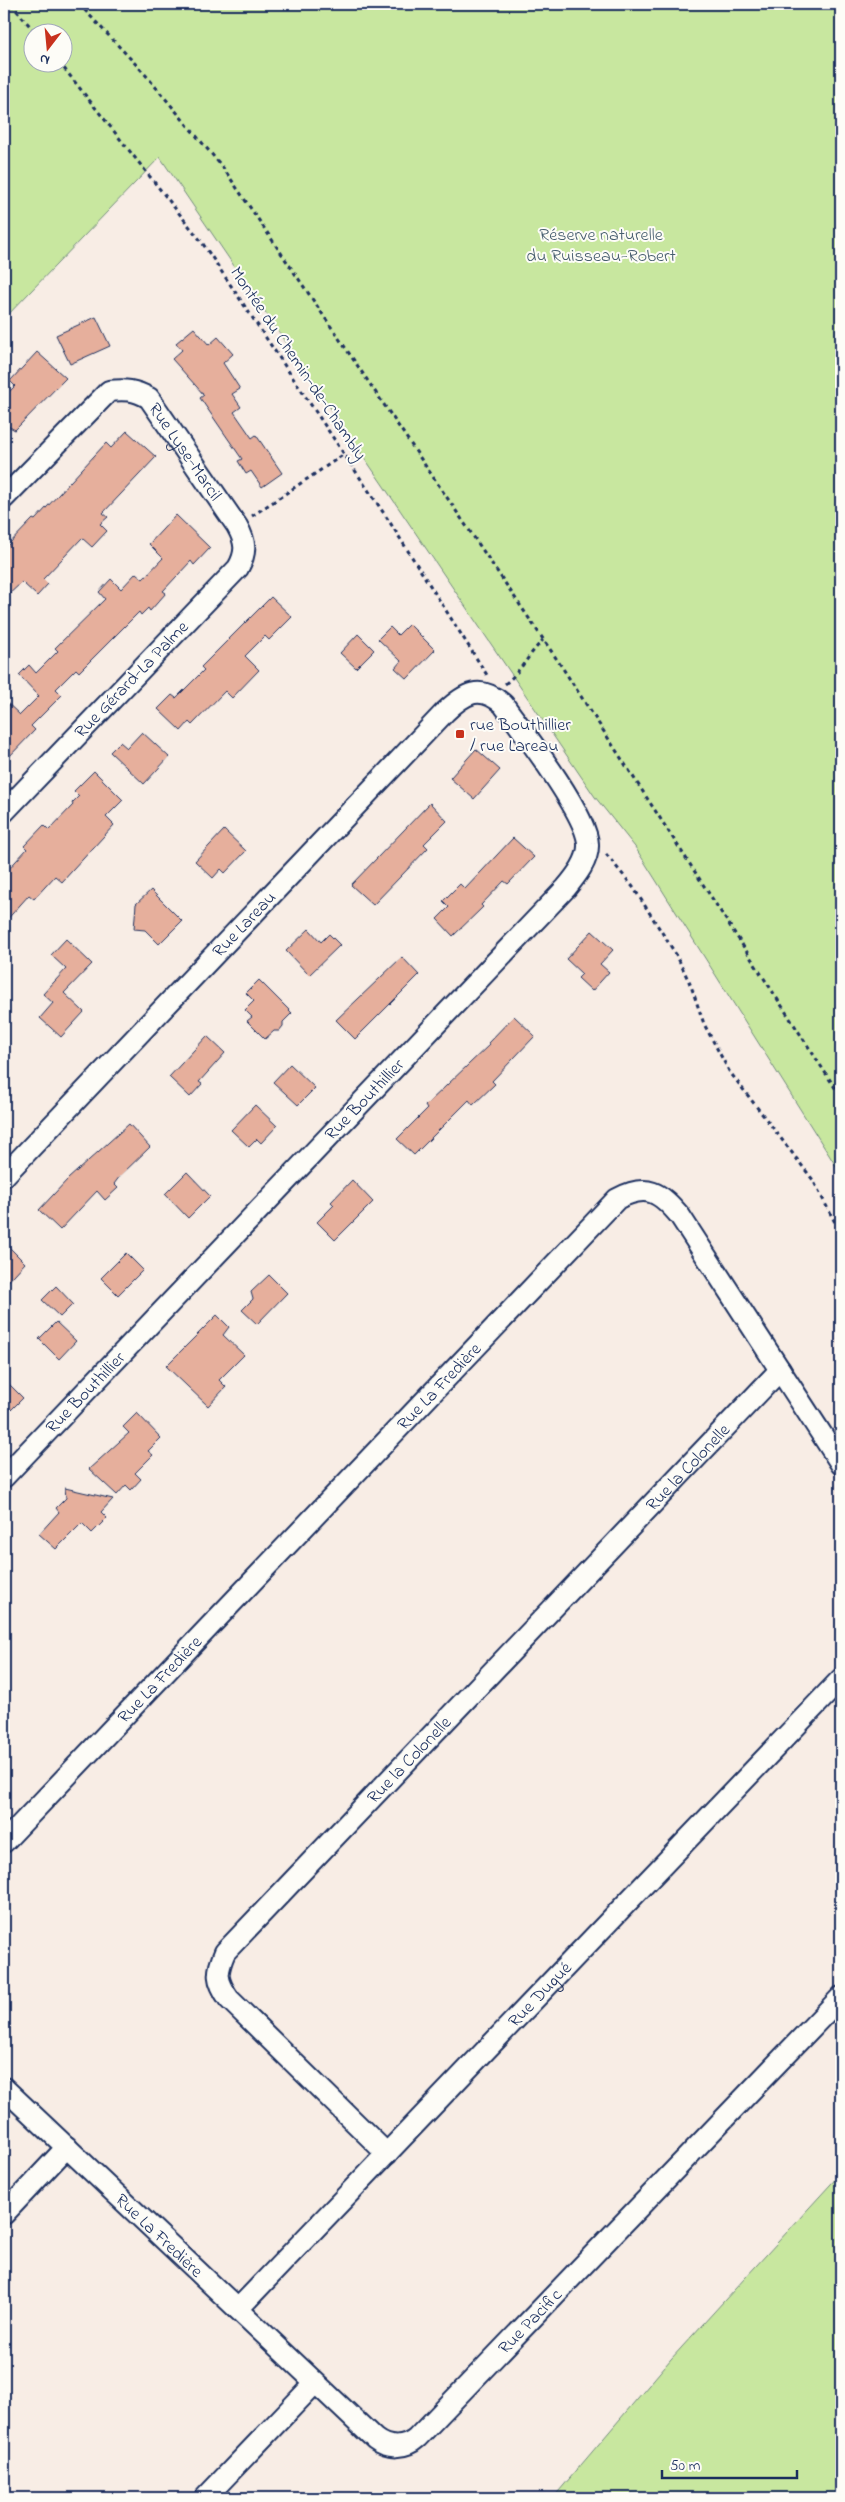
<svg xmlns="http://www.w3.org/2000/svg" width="845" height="2502" font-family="'Indie Flower',sans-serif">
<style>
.green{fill:#c8e79f;stroke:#728b7e;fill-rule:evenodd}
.building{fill:#e6af9c;stroke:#1b2f5e}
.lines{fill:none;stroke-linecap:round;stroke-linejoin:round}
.minor-casing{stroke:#1b2f5e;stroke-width:24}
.path{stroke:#1b2f5e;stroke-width:3;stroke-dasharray:4 4;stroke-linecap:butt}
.minor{stroke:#fdfcf7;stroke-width:20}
.poi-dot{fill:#c8321e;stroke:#fdfcf7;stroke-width:2}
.labels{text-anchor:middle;stroke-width:4;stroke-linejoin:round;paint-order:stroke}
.park-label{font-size:18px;fill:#465d6e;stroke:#fdfcf7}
.street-label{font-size:18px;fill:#1b2f5e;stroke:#fdfcf7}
.poi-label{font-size:18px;fill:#1b2f5e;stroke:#fdfcf7;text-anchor:start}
</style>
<rect width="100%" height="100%" fill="#f8ede5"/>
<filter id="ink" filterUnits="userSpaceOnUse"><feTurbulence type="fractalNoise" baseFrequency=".02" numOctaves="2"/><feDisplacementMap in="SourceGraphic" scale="10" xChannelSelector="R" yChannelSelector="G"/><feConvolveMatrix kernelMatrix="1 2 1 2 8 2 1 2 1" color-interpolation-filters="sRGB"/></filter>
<g filter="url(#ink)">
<g class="green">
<path d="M4,4H841V1174L635,847L595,797L160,157L4,319ZM32,32H62V62H32Z"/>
<polygon points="841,2173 841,2498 553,2498 671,2359"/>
</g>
<g class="building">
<polygon points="96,317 110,346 70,364 56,335"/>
<polygon points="194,328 209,345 218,337 233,354 223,363 240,389 232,394 241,407 234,412 252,438 256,435 282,473 262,487 251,471 246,474 238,461 242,459 200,398 204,395 172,359 182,350 176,343"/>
<polygon points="37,352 66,378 15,430 4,424 4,397 15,386 10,381"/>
<polygon points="127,431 156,457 103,513 108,517 100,524 107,531 92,547 82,538 43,579 48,584 37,596 22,582 4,599 4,549 33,519 35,520 106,443 111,448"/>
<polygon points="176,515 210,548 194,565 191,561 163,591 166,593 150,611 148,608 141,615 139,612 79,672 76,669 56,689 62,695 31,726 35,730 4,762 4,700 20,715 39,696 19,675 29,665 36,673 58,651 55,648 105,599 99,592 111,579 121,589 136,573 143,579 163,558 149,544"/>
<polygon points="271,597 292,617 269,640 265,636 245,656 259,670 232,698 225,691 192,725 189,722 181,731 158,709 172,695 176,698 204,670 201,667"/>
<polygon points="409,624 435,650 407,679 395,668 401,661 378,639 390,627 398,635"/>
<polygon points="358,634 374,650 356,668 340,653"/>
<polygon points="142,732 169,757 144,784 110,752 120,742 127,748"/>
<polygon points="476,749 500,770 474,799 450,778"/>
<polygon points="94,771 123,800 106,817 114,825 62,882 55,876 34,899 29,895 4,923 4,874 27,849 24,846 44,825 49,830 73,805 72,803 79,796 74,791"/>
<polygon points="430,803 447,821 424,844 428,848 373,905 351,885"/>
<polygon points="224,830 246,851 225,873 221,869 213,878 195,861"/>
<polygon points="513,838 534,857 508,884 504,881 481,905 483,907 453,936 437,919 449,907 443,901 460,884 465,889"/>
<polygon points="151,890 182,921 159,944 145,930 134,929 136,904"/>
<polygon points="309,929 321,942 329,934 340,945 309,975 286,951"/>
<polygon points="592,931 613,950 600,964 609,972 592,991 578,978 582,974 566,959"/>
<polygon points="66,939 92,964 64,993 84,1012 61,1037 40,1018 53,1003 43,994 66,969 51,955"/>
<polygon points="402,957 419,975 355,1039 336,1020"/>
<polygon points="259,980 292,1013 283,1022 283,1026 279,1031 274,1031 265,1039 247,1021 252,1017 245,1010 254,1001 246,993"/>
<polygon points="514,1016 535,1036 492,1081 495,1084 473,1105 469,1100 414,1155 397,1139 427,1109 425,1106 490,1044 488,1043"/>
<polygon points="207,1036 225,1053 199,1082 202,1084 190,1097 169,1077"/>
<polygon points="290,1064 315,1088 298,1105 273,1082"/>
<polygon points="255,1105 277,1126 261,1143 257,1139 249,1147 231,1130"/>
<polygon points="129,1124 150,1147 120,1176 114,1184 118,1188 105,1200 97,1191 60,1230 39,1210 68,1179"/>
<polygon points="187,1172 210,1196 188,1218 165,1194"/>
<polygon points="352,1180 373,1202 335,1240 317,1222 334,1205 331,1202"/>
<polygon points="4,1242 25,1263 4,1286"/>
<polygon points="126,1253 143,1270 118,1295 101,1278"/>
<polygon points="269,1275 287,1293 257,1324 242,1310 253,1299 251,1292"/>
<polygon points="56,1286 73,1304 60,1317 42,1300"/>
<polygon points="217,1315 229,1327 223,1335 244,1355 219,1380 226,1387 208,1406 166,1366"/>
<polygon points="56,1322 76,1341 59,1359 39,1339"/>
<polygon points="4,1379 23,1398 4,1417"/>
<polygon points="137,1413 161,1438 148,1451 153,1455 135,1473 141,1479 131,1490 126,1485 117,1495 89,1469 129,1433 123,1427"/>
<polygon points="65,1488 113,1499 101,1512 107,1518 92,1533 82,1523 56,1549 39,1534 59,1512 56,1508 66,1498"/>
</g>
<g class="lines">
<defs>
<g id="minor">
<path id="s1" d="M4,498L109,391C125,389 135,390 149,398L237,526C246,542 247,552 238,568L4,812"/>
<path id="s2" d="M4,1176L445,712C465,693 480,684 503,704C523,731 587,814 588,844C589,860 576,876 566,888L4,1477"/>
<path id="s3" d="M4,1842L617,1199C647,1183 660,1192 680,1216L841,1464"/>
<path id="s4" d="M4,2088L375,2439C388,2449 405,2449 417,2438L841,1997"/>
<path id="s5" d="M387,2154L229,1999C216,1980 216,1973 225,1952L780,1370"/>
<polyline points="4,2214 67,2147"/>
<path id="s6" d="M238,2309L841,1679"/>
<polyline points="205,2498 315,2383"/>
</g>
</defs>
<use href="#minor" class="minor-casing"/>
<g class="path">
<polyline points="11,4 35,32"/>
<polyline points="79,4 144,73 224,169 560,664 841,1097"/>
<polyline points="59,62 201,241 389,521 487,675"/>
<polyline points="252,516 343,455"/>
<path d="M505,684C522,670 528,655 543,640"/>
<polyline points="606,854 633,887 677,956 691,986 704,1024 729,1071 813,1180 841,1234"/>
</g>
<use href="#minor" class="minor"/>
</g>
</g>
<rect class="poi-dot" x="455" y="729" width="10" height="10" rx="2.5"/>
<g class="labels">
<g class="park-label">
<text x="601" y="240">Réserve naturelle<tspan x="601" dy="21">du Ruisseau-Robert</tspan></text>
</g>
<g class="street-label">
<text transform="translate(299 363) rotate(56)" y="6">Montée du Chemin-de-Chambly</text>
<text dy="6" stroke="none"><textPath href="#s1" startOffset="256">Rue Lyse-Marcil</textPath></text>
<text transform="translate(131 679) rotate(-46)" y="6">Rue Gérard-La Palme</text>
<text dy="6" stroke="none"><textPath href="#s2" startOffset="348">Rue Lareau</textPath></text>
<text transform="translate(364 1099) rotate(-46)" y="6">Rue Bouthillier</text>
<text dy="6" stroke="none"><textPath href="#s3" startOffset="630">Rue La Fredière</textPath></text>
<text transform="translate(85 1392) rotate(-46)" y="6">Rue Bouthillier</text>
<text dy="6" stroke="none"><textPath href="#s5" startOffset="942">Rue la Colonelle</textPath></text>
<text dy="6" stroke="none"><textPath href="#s3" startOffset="225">Rue La Fredière</textPath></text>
<text dy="6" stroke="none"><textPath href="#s5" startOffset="538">Rue la Colonelle</textPath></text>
<text dy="6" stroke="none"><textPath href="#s6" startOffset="436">Rue Dugué</textPath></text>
<text dy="6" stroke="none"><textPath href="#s4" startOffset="214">Rue La Fredière</textPath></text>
<text dy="6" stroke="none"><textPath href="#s4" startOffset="719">Rue Pacific</textPath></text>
</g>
<g class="poi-label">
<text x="470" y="730">rue Bouthillier<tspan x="470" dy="21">/ rue Lareau</tspan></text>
</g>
</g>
<rect width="845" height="2502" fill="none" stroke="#fdfcf7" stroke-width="20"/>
<rect x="10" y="10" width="825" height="2482" fill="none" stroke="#1b2f5e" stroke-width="2" filter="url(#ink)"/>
<g transform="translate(48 48) rotate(196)"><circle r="24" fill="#fdfcf7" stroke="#a3aaba"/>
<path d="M0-4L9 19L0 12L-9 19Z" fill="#c8321e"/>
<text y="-8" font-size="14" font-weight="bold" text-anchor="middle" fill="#1b2f5e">N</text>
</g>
<path d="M662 2470v8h135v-8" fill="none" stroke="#1b2f5e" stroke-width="2.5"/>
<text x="670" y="2470" font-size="15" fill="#1b2f5e" stroke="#fdfcf7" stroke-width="4" paint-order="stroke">50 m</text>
</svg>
